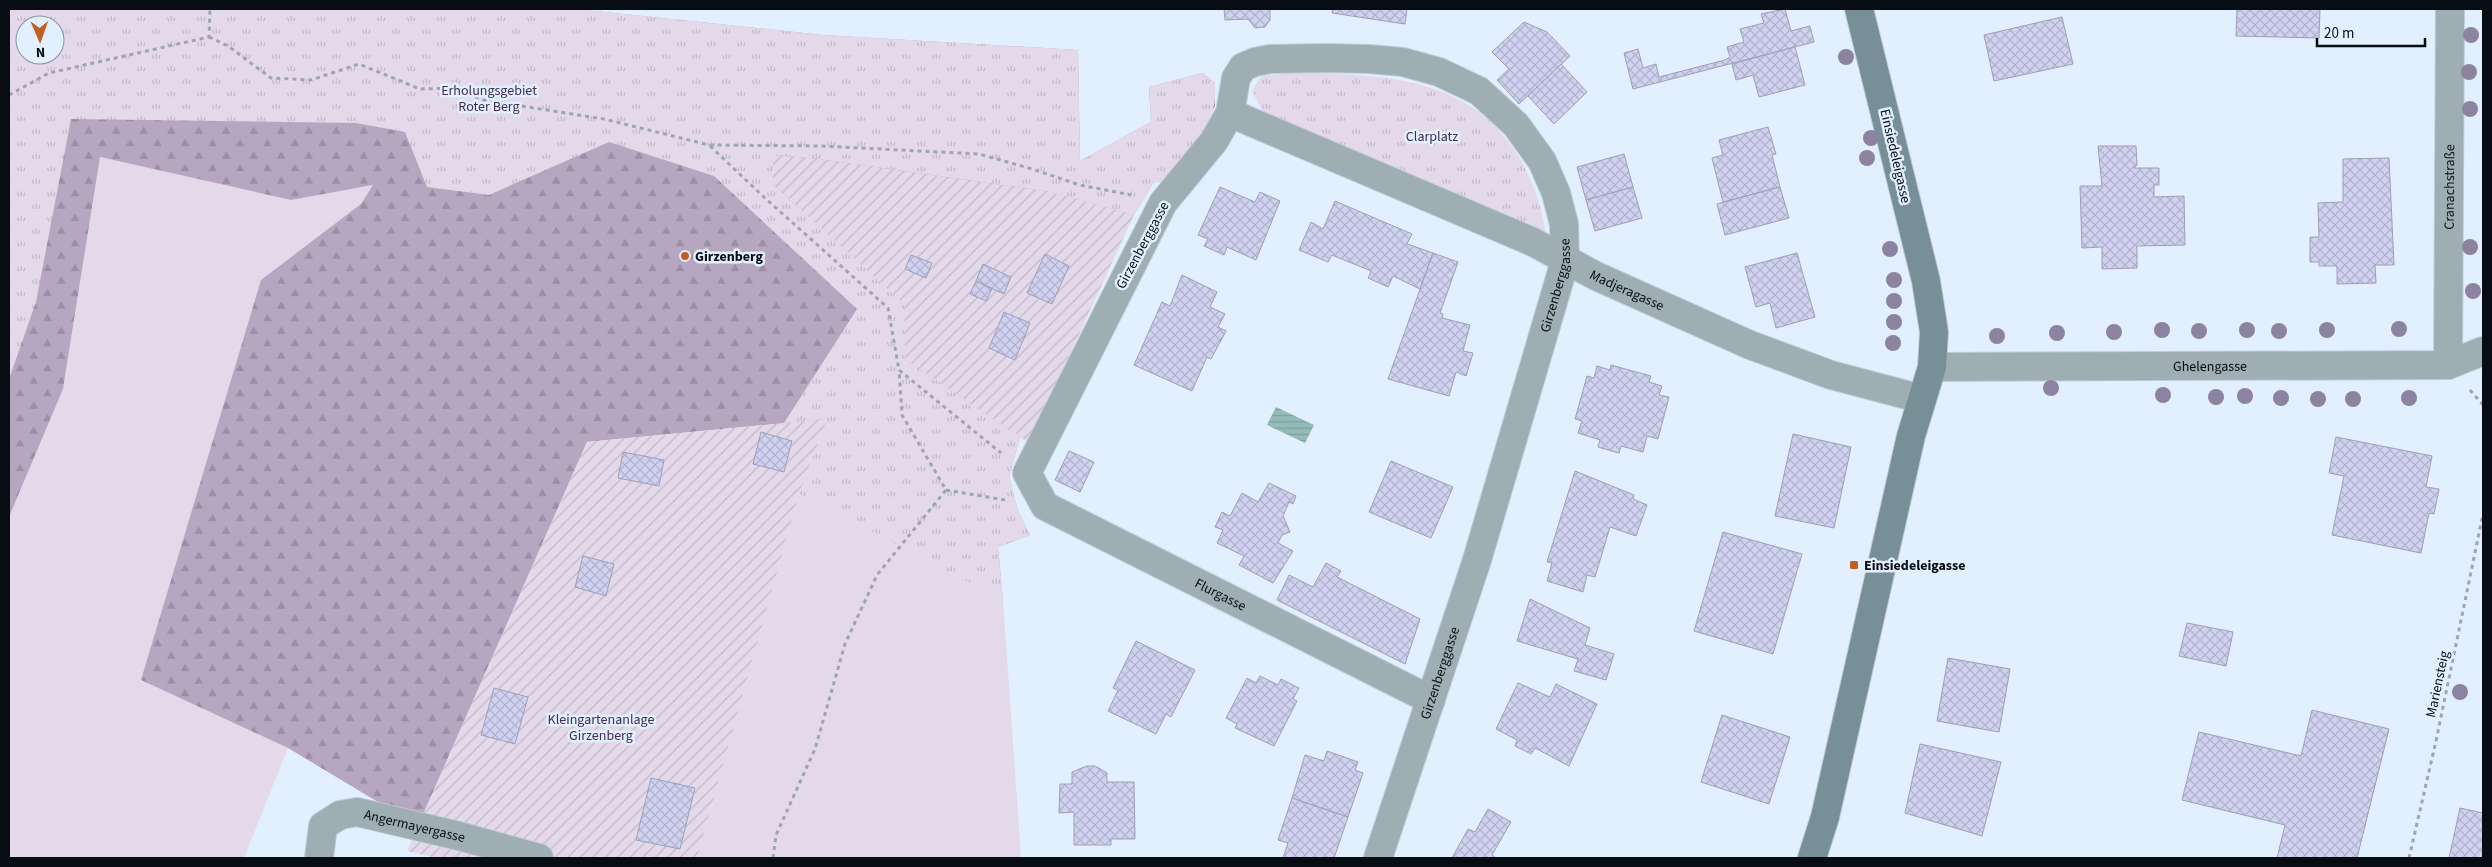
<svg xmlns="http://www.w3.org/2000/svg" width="2492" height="867" font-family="'Source Sans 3',sans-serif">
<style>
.grass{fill:#e4d9ea}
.forest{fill:url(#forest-firs)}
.park{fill:url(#park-tufts);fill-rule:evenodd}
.garden{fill:url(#garden-furrows)}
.water{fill:url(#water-rules)}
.building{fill:url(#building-cross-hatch);stroke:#9e9fb5}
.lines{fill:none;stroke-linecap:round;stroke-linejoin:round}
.street-casing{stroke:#becbd9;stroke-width:30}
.secondary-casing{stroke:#becbd9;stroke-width:30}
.path{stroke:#9ba6b2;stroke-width:3;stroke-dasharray:4 4;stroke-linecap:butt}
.street{stroke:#9eaeb3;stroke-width:28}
.secondary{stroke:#788f97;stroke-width:28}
.tree{fill:#8b839f}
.poi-dot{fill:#c25f24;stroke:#e1effe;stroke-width:2}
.labels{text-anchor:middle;stroke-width:5;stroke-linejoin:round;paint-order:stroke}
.park-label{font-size:14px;fill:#452b51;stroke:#e1effe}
.street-label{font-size:14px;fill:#080d14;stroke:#e1effe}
.poi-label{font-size:14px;font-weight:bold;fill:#080d14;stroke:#e1effe;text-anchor:start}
</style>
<defs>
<pattern id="forest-firs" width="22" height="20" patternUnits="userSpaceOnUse" patternTransform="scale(1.25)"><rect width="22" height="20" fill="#b7a6c0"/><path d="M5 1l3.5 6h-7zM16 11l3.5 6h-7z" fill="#9c8ea4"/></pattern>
<pattern id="park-tufts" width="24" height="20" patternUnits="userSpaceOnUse" patternTransform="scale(1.25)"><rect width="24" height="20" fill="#e4d9ea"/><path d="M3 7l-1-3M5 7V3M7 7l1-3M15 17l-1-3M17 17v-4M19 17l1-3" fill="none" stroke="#c2b9c8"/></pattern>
<pattern id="garden-furrows" width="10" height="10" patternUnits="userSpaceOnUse" patternTransform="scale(1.25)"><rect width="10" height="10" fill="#e4d9ea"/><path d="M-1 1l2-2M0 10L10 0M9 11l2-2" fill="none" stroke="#c2b9c8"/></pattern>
<pattern id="water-rules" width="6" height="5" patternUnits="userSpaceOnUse" patternTransform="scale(1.25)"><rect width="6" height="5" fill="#94bbb8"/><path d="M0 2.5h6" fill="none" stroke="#7ea09d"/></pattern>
<pattern id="building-cross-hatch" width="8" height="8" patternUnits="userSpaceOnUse" patternTransform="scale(1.25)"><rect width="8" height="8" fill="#d0d1f0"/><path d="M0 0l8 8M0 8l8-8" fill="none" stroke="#b1b2cd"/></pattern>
</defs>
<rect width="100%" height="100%" fill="#e1effe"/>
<g class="grass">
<polygon points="100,157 291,200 374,185 361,204 141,680 288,748 244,858 9,858 9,517 63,389"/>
<polygon points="799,494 1003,600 1021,858 697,858"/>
</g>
<polygon class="forest" points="489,9 576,9 823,35 1078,50 1080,161 1151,122 1149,87 1203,73 1215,83 1215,106 1171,179 1153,183 1134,215 1051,192 905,359 1020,437 1009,476 1018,511 1030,535 998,547 1003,600 827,419 587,442 418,826 288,748 141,680 261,280 361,204 373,185 291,200 100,157 63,389 9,517 9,200 36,118"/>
<g class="park">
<path d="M9,9H576L823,35L1078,50L1080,161L1151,122L1149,87L1203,73L1215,83C1219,122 1192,148 1171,179L1153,183L1134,215L1051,192L819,159L773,155V184L905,304V359L1020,437L1009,476L1018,511L1030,535L998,547L1003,600L799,494L827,419L784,423L857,309L714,176L609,142L489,195L427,187L405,132L356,123L71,119L36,302L9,379ZM25,25H55V55H25Z"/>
<path d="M1297,72C1382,76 1466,74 1517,154C1533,180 1542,206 1546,236L1263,112L1252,91L1261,76Z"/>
</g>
<g class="garden">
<polygon points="773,155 819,159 1051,192 1134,215 1029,443 905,359 904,304 773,184"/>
<polygon points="827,419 799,494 697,858 437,858 407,851 587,442"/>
</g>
<polygon class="water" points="1276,407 1314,425 1305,443 1267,425"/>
<g class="building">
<polygon points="1224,9 1270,9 1270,20 1265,27 1255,28 1248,19 1225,20"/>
<polygon points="1333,9 1407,9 1405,24 1332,13"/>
<polygon points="1785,9 1791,31 1810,26 1814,42 1633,89 1624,53 1638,49 1643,68 1656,64 1659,77 1725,60 1730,57 1727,47 1744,42 1740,29 1764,23 1761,14"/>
<polygon points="2237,9 2320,9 2319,38 2236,36"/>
<polygon points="2062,17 2073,64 1994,81 1984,35"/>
<polygon points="1524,22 1547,32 1570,56 1519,104 1497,80 1509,69 1492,52"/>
<polygon points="1795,47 1805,85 1759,97 1753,75 1736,80 1732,64"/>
<polygon points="1561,64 1587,92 1554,124 1528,96"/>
<polygon points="1768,127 1776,154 1772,155 1780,187 1723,202 1712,158 1723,155 1719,140"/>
<polygon points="2098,146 2136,146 2137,165 2134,168 2159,168 2159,185 2154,185 2154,197 2184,196 2185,245 2137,246 2137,268 2102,269 2102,247 2082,248 2080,186 2102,186"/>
<polygon points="1624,154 1633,187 1586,200 1577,167"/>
<polygon points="2389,158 2394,265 2375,265 2376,283 2337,284 2337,266 2319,266 2319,262 2310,262 2310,237 2319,237 2318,203 2343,202 2343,159"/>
<polygon points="1220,187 1255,202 1260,192 1280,201 1256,260 1227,247 1224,255 1204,246 1208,239 1198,235"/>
<polygon points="1633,187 1642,218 1595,231 1586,200"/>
<polygon points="1780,187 1789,218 1725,235 1717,204"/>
<polygon points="1335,201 1412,234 1407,244 1433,253 1420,289 1393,276 1388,287 1368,278 1371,271 1332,255 1328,262 1299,250 1311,222 1323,229"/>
<polygon points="1433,253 1458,262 1440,313 1443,314 1442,318 1470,325 1463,351 1473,353 1466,376 1456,372 1449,396 1388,379"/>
<polygon points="1797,253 1815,317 1776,328 1770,303 1756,307 1745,267"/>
<polygon points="1045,254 1069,266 1052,304 1027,293"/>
<polygon points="911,255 932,263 926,278 905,269"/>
<polygon points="983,264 1011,277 1004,294 976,281"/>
<polygon points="1182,275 1217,292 1210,307 1225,314 1218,327 1226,331 1211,359 1207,357 1192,391 1134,365 1162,302 1170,306"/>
<polygon points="976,281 992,289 986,301 970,294"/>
<polygon points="1004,312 1030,323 1015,360 989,348"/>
<polygon points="1611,365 1651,376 1649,382 1662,386 1659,395 1669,397 1658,439 1647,436 1643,452 1621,446 1619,453 1598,447 1600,440 1578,433 1582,421 1575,419 1587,376 1594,378 1597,366 1610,370"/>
<polygon points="761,432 792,441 784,472 753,464"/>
<polygon points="1793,434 1851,447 1834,528 1775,516"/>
<polygon points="2336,437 2432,456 2426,487 2439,489 2434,514 2429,513 2421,553 2332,535 2344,476 2329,473"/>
<polygon points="1069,451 1094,462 1080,492 1055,480"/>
<polygon points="623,452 664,460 659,486 618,478"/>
<polygon points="1391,461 1453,487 1431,538 1369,512"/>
<polygon points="1575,471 1634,495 1633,499 1647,505 1636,536 1610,527 1595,577 1587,575 1583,592 1547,581 1552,563 1547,562"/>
<polygon points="1269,483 1296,496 1293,504 1289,502 1283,516 1290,532 1282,535 1278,543 1293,551 1273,583 1239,565 1244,556 1217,543 1223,530 1215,527 1222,512 1230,516 1242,493 1258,502"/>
<polygon points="1723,532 1802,554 1773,654 1694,631"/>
<polygon points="583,556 614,564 606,596 575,587"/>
<polygon points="1326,563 1341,571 1337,577 1420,619 1405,664 1277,600 1289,575 1313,587"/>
<polygon points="1530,599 1590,628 1585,645 1614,654 1606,680 1574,671 1578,659 1517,641"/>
<polygon points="2187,623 2233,632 2226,666 2179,656"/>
<polygon points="1136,641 1195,670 1171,717 1166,714 1156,734 1108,711 1118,690 1113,688"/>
<polygon points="1948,658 2010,669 1999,732 1937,721"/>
<polygon points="1260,676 1278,685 1281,679 1299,688 1293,699 1297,701 1274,746 1235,728 1237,724 1226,718 1247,678 1256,683"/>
<polygon points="1518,683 1550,697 1556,684 1597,704 1569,766 1535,748 1531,754 1515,746 1517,740 1496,729"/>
<polygon points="494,688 528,697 515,744 481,735"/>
<polygon points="2312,710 2389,729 2357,858 2277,858 2285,825 2182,800 2199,732 2301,756"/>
<polygon points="1722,715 1790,737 1769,804 1701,782"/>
<polygon points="1920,744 2001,762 1982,836 1905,813"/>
<polygon points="1327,751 1358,762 1355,770 1363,773 1348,817 1292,798 1305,755 1324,761"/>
<polygon points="1087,766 1095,766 1104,771 1107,773 1107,782 1134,782 1135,839 1111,839 1111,845 1074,845 1074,812 1059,813 1060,784 1072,784 1072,772"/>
<polygon points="651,778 695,788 680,849 636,840"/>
<polygon points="1292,798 1348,817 1334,858 1283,858 1288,843 1278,840"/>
<polygon points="2460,808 2483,813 2483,858 2449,858"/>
<polygon points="1488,809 1511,822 1492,855 1496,858 1452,858 1468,829 1475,832"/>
</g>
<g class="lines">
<defs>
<g id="street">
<path id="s1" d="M1230,113L1533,242L1596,276L1750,345L1831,375L1922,399"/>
<path id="s2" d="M2448,365L2450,9"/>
<path id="s3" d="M1932,367L2448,365L2483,351"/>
<path id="s4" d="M319,858L323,826L340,815L357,812L459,836L539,858"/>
<path id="s5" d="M1378,858L1477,560L1565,261L1564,224L1556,193L1542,161L1516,125L1479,91L1439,72L1403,62L1369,59L1327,58L1270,59L1255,62L1243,67L1236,78L1230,113L1214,141L1163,203L1027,473L1045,506L1431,700"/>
</g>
<polyline id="secondary" points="1812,858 1825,817 1911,436 1932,367 1934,332 1926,281 1859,9"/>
</defs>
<use href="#street" class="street-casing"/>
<use href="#secondary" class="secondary-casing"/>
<g class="path">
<polyline points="209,37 228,46 271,78 311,80 359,64 420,89 455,88 483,100 604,119 709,145 821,146 979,154 1032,169 1080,185 1131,195"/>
<polyline points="9,95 49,73 209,37 210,9"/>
<polyline points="710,146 766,199 888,308 899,370 1001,453"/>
<polyline points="2470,390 2483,405"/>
<polyline points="946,490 1005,500"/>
<polyline points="773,858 776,835 815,749 845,644 877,575 946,490 902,415 899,370"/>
<polyline points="2409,858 2436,741 2483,514"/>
</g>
<use href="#street" class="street"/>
<use href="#secondary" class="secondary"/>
</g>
<g class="tree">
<circle cx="2471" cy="35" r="8"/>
<circle cx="1846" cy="57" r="8"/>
<circle cx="2469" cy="72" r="8"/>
<circle cx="2470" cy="109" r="8"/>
<circle cx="1871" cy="138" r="8"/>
<circle cx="1867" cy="158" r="8"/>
<circle cx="2470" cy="247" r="8"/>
<circle cx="1890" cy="249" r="8"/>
<circle cx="1894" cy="280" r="8"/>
<circle cx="2473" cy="291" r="8"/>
<circle cx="1894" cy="301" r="8"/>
<circle cx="1894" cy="322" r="8"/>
<circle cx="2399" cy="329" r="8"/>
<circle cx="2162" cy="330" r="8"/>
<circle cx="2247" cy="330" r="8"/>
<circle cx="2327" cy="330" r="8"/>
<circle cx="2199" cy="331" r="8"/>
<circle cx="2279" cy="331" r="8"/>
<circle cx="2114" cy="332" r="8"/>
<circle cx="2057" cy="333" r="8"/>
<circle cx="1997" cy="336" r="8"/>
<circle cx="1893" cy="343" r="8"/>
<circle cx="2051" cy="388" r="8"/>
<circle cx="2163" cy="395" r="8"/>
<circle cx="2245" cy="396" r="8"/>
<circle cx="2216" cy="397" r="8"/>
<circle cx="2281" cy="398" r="8"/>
<circle cx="2409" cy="398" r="8"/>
<circle cx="2318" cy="399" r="8"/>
<circle cx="2353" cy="399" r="8"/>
<circle cx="2460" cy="692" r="8"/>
</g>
<g class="poi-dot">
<circle cx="685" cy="256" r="5"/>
<rect x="1849" y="560" width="10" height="10" rx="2.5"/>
</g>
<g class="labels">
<g class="park-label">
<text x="489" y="95">Erholungsgebiet<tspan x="489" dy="16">Roter Berg</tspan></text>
<text x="1432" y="141">Clarplatz</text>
<text x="601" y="724">Kleingartenanlage<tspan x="601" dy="16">Girzenberg</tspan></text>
</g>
<g class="street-label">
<text transform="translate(1896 156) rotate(77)" y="5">Einsiedeleigasse</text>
<text dy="5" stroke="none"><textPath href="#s2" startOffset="178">Cranachstraße</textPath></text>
<text transform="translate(1142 245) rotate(-62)" y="5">Girzenberggasse</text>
<text dy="5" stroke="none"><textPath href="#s5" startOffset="600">Girzenberggasse</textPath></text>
<text dy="5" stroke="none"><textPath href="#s1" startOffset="435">Madjeragasse</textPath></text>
<text dy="5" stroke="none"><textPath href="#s3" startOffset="278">Ghelengasse</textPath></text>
<text dy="5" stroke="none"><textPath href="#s5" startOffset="1765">Flurgasse</textPath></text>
<text dy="5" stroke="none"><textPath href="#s5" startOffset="195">Girzenberggasse</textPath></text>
<text transform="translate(2437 684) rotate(-78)" y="5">Mariensteig</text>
<text dy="5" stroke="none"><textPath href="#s4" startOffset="129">Angermayergasse</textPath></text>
</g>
<g class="poi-label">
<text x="695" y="261">Girzenberg</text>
<text x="1864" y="570">Einsiedeleigasse</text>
</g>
</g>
<rect width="2492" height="867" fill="none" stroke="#080d14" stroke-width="20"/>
<g transform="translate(40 40) rotate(178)"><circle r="24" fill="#e1effe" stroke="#8a95a0"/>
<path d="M0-4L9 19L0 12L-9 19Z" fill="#c25f24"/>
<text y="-8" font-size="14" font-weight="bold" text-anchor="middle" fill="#080d14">N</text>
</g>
<path d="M2317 38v8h108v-8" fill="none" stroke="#080d14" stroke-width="2.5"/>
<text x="2324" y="38" font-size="15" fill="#080d14" stroke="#e1effe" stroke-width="4" paint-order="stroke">20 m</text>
</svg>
